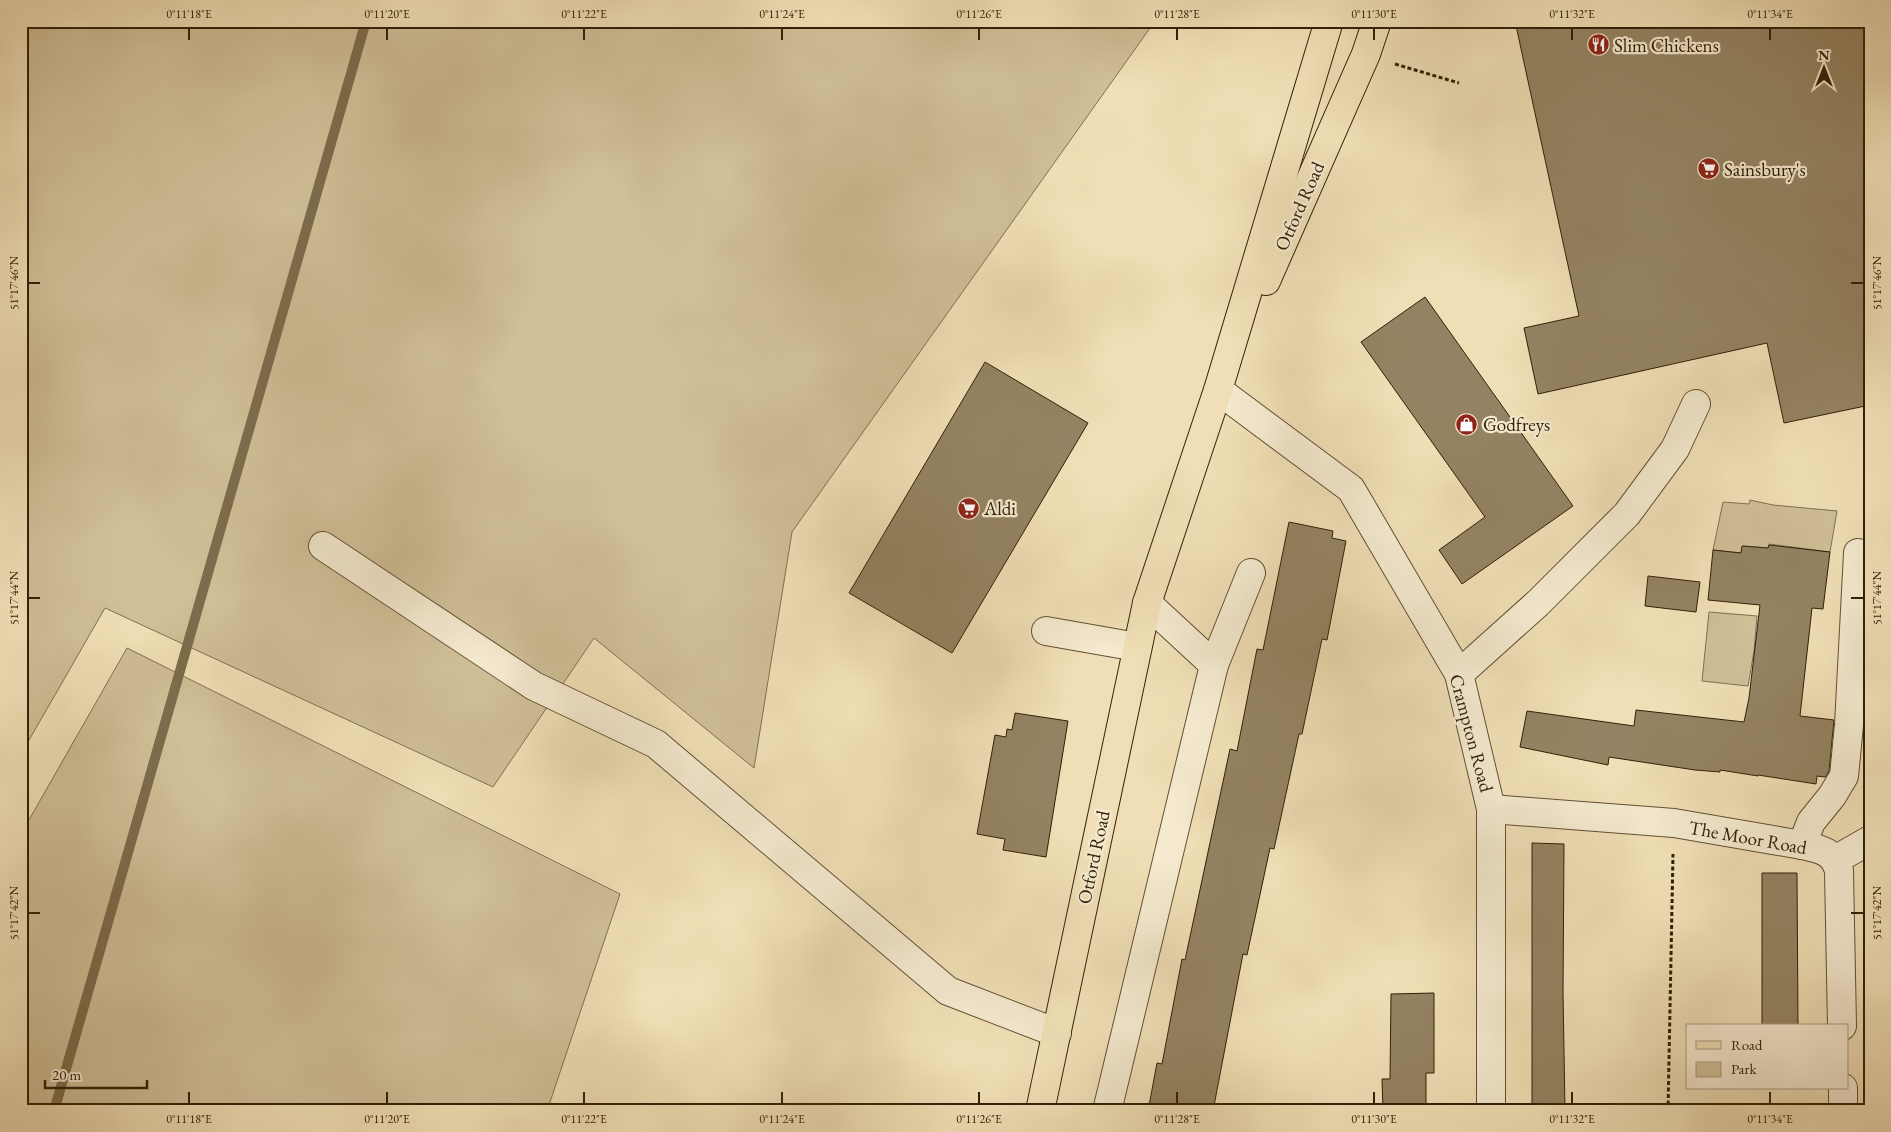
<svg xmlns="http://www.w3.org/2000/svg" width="1891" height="1132" font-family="'EB Garamond',serif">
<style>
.green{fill:#d0bf98;stroke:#807050}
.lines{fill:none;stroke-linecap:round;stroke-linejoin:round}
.stream{stroke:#7d6c4c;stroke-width:10}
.building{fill:#948362;stroke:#312007}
.minor-casing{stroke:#615033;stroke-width:30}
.major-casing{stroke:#312007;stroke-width:30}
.path{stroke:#312007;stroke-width:3;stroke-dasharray:4 2.5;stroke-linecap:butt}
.minor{stroke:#f5ead0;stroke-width:28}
.major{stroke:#f0dfb6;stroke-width:28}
.ticks{fill:none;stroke:#312007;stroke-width:2}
.labels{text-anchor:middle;stroke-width:4.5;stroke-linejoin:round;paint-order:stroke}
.poi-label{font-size:19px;fill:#312007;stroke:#f5ead0;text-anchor:start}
.street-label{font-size:19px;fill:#312007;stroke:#f5ead0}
.neatline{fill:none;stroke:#312007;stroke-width:2}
.ticks-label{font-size:12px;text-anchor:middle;fill:#312007}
</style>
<rect width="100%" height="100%" fill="#f0dfb6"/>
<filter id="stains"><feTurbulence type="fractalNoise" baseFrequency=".004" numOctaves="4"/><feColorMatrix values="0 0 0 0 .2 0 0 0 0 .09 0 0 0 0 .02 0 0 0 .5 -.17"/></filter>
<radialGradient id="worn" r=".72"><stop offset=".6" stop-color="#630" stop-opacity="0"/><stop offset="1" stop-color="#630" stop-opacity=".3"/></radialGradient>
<g class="green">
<polygon points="21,21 1155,21 792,532 754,768 594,638 493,787 105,608 21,754"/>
<polygon points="1750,500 1773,505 1837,511 1830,552 1769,544 1768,548 1743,546 1741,553 1713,550 1723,502 1749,504"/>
<polygon points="1709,612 1757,616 1754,651 1748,686 1702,681"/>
<polygon points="127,648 620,894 547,1111 21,1111 21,834"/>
</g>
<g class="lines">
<polyline class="stream" points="54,1111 366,21"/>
</g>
<g class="building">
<polygon points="1515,21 1870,21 1870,405 1784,423 1767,343 1538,394 1524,328 1579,316"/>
<polygon points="1425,297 1573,506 1462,584 1439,550 1485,517 1361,342"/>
<polygon points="985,362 1088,423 952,653 849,593"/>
<polygon points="1289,522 1333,531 1332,538 1346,541 1327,640 1322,639 1302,734 1299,734 1274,849 1270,848 1247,955 1243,954 1213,1111 1148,1111 1157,1063 1162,1064 1182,959 1185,960 1230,749 1237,751 1257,649 1263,650"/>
<polygon points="1769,545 1830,552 1823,609 1812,608 1800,716 1834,720 1829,771 1825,777 1817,776 1816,784 1758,775 1758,776 1720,770 1720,772 1695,770 1609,757 1608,765 1520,747 1527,711 1634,726 1636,710 1744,722 1749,698 1760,605 1708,600 1713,550 1741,553 1742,546 1768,548"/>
<polygon points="1648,576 1700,582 1696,612 1645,606"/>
<polygon points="1015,713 1068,721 1046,857 1003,850 1005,839 977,834 995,735 1006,737 1007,729 1012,730"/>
<polygon points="1532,843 1564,844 1563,992 1565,1111 1532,1111"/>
<polygon points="1762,873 1797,873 1798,1026 1762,1026"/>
<polygon points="1434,993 1434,1073 1426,1073 1426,1111 1383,1111 1382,1079 1390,1079 1391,994"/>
</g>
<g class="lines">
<defs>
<g id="minor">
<polyline points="1218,390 1351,489 1459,674 1491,809 1491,1111"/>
<polyline points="323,546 534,686 656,744 948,991 1057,1033"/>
<polyline points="1046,631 1137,647"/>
<polyline points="1214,665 1251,573"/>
<polyline points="1459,674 1538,603 1627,514 1675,449 1696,404"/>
<path d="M1491,809L1674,823L1802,845C1820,849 1834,851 1839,871L1842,1026"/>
<polyline points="1802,845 1811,822 1832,796 1844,776 1849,725 1858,553"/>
<polyline points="1835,860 1870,840"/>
<polyline points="1843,1088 1843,1111"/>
<polyline points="1107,1111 1214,665 1147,603"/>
</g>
<g id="major">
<polyline points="1266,281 1366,54 1377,21"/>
<polyline points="1040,1111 1147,603 1218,390 1329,21"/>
</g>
</defs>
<use href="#minor" class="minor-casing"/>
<use href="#major" class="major-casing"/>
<g class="path">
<polyline points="1395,64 1459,83"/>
<polyline points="1668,1111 1673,854"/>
</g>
<use href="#minor" class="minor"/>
<use href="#major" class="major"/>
</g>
<path class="ticks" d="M189,28V40M387,28V40M584,28V40M782,28V40M979,28V40M1177,28V40M1374,28V40M1572,28V40M1770,28V40M28,283H40M1851,283H1864M28,598H40M1851,598H1864M28,913H40M1851,913H1864M189,1092V1104M387,1092V1104M584,1092V1104M782,1092V1104M979,1092V1104M1177,1092V1104M1374,1092V1104M1572,1092V1104M1770,1092V1104"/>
<defs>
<symbol id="restaurant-disc" viewBox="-11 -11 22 22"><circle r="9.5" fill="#8f2418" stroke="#f5ead0"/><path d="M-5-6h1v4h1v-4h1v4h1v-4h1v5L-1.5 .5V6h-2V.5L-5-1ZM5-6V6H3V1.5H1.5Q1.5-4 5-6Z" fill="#fff"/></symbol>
<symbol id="supermarket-disc" viewBox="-11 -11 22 22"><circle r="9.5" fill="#8f2418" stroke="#f5ead0"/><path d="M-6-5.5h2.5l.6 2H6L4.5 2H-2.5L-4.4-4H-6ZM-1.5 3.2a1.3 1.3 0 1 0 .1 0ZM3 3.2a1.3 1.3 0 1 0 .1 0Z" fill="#fff"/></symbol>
<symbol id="shop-disc" viewBox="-11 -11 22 22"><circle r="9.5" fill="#8f2418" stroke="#f5ead0"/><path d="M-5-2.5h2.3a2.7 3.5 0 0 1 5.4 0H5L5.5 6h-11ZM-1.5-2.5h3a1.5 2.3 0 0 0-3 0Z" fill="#fff"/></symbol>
</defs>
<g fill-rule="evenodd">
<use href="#restaurant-disc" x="1586" y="32" width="25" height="25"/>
<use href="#supermarket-disc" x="1696" y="156" width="25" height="25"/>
<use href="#shop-disc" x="1454" y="412" width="25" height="25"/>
<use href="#supermarket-disc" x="956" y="496" width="25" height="25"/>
</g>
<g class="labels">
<g class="poi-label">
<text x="1614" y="52">Slim Chickens</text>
<text x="1724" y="176">Sainsbury's</text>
<text x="1483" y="431">Godfreys</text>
<text x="984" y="515">Aldi</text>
</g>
<g class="street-label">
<text transform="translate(1299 206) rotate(-66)" y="7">Otford Road</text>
<text transform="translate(1472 733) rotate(75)" y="7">Crampton Road</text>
<text transform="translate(1748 837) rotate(10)" y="7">The Moor Road</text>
<text transform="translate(1093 857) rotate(-78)" y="7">Otford Road</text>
</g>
</g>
<rect width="1891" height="1132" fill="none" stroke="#f0dfb6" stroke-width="55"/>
<rect x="1686" y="1024" width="162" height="65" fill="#f5ead0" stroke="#a79980"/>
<rect x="1696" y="1041" width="25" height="8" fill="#f0dfb6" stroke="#a79980"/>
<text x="1731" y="1050" font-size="15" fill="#312007">Road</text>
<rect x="1696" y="1062" width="25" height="15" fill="#d0bf98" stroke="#a79980"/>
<text x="1731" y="1074" font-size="15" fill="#312007">Park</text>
<g transform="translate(1824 68)" stroke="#f5ead0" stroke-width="4" paint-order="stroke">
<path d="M0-4L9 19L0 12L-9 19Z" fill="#312007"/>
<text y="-8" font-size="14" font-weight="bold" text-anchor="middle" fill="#312007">N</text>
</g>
<path d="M45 1080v8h102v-8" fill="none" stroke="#312007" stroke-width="2.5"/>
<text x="52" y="1080" font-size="15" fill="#312007" stroke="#f5ead0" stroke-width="4" paint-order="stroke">20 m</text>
<rect x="28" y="28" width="1836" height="1076" class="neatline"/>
<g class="ticks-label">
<text x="189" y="18">0°11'18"E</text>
<text x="387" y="18">0°11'20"E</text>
<text x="584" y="18">0°11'22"E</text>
<text x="782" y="18">0°11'24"E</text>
<text x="979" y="18">0°11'26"E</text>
<text x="1177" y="18">0°11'28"E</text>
<text x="1374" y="18">0°11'30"E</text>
<text x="1572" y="18">0°11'32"E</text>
<text x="1770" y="18">0°11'34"E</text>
<text transform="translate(14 283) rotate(-90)" y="4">51°17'46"N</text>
<text transform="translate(1877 283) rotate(-90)" y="4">51°17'46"N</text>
<text transform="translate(14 598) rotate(-90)" y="4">51°17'44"N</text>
<text transform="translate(1877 598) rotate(-90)" y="4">51°17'44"N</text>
<text transform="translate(14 913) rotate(-90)" y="4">51°17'42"N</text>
<text transform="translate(1877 913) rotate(-90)" y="4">51°17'42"N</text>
<text x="189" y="1123">0°11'18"E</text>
<text x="387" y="1123">0°11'20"E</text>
<text x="584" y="1123">0°11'22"E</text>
<text x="782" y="1123">0°11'24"E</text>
<text x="979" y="1123">0°11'26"E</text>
<text x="1177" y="1123">0°11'28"E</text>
<text x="1374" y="1123">0°11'30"E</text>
<text x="1572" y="1123">0°11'32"E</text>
<text x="1770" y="1123">0°11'34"E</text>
</g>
<rect width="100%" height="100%" filter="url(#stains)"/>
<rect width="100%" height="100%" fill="url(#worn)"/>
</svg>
